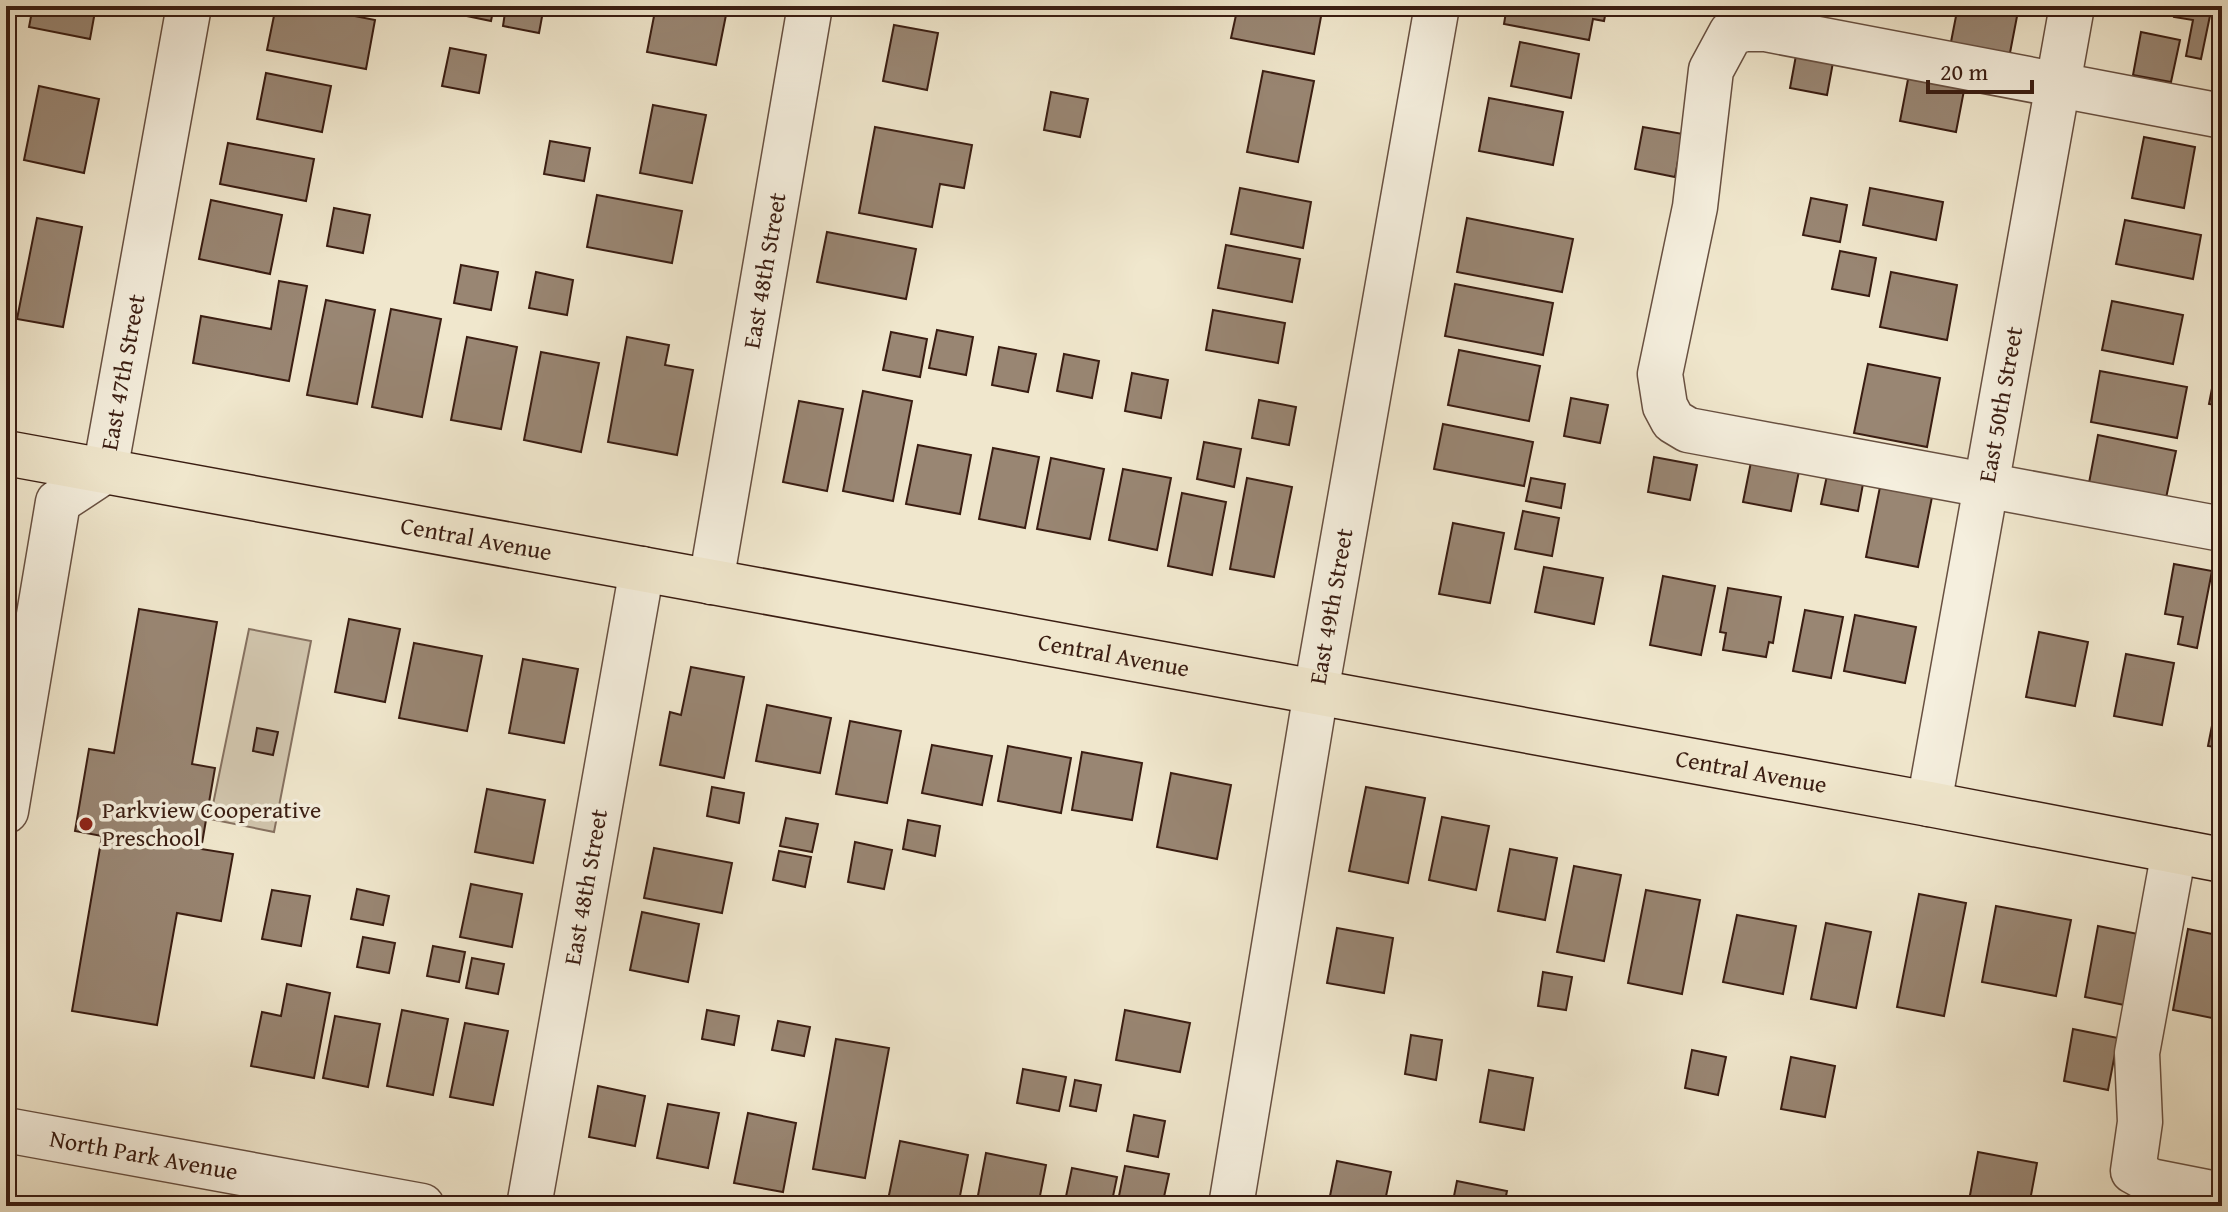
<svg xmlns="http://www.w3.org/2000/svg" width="2228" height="1212" font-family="'Gentium Book Plus',serif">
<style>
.green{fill:#d1c5ad;stroke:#867160;stroke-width:2}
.building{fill:#998673;stroke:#3a1d12;stroke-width:2}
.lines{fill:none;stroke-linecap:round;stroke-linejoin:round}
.minor-casing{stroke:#685041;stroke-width:47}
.major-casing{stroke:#3a1d12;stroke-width:47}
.minor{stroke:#f5efde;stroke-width:44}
.major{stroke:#f0e7cd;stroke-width:44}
.poi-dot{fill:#8f2418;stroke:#f5efde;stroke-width:3}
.labels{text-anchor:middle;stroke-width:7;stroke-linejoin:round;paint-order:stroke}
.street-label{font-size:24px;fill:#3a1d12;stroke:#f5efde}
.poi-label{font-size:24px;fill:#3a1d12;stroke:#f5efde;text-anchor:start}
</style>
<rect width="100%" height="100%" fill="#f0e7cd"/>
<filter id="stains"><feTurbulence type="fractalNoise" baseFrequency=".0025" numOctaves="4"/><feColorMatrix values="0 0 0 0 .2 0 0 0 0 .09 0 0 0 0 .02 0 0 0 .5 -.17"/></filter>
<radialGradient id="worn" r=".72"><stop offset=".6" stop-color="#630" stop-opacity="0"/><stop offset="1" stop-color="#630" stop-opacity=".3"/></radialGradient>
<polygon class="green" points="249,629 311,641 274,832 210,819"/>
<g class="building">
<polygon points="33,6 96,6 90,39 29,27"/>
<polygon points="276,6 304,6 375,20 366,69 267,50"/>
<polygon points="453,6 494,6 491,21 452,13"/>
<polygon points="506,6 544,6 539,33 503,26"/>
<polygon points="656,6 677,6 726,15 716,65 647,52"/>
<polygon points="1238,6 1323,6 1314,54 1231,38"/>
<polygon points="1507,6 1607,6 1604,21 1593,19 1589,40 1504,24"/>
<polygon points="1958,6 2019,6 2009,58 1950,47"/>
<polygon points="2176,6 2212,6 2201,59 2186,56 2193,20 2174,17"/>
<polygon points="894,25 938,33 927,90 883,81"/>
<polygon points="2141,32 2180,40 2171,82 2133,75"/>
<polygon points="1520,42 1579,54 1571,98 1511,86"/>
<polygon points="450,48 486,55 479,93 442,86"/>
<polygon points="1797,50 1834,57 1827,95 1790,88"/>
<polygon points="1910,69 1966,80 1956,132 1900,121"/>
<polygon points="1263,71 1314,81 1298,162 1247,152"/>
<polygon points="266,73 331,86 322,132 257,119"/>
<polygon points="39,86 99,99 84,173 24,160"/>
<polygon points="1051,92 1088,99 1080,137 1044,130"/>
<polygon points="1489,98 1563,112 1553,165 1479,151"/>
<polygon points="653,105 706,115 692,183 640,173"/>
<polygon points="875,127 972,145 964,188 940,184 932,227 859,213"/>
<polygon points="1643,127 1683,134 1675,177 1635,169"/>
<polygon points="2144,137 2195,147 2184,208 2132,198"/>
<polygon points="550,141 590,148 584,181 544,174"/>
<polygon points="228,143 314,159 306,201 220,184"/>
<polygon points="1240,188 1311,202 1303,248 1231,234"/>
<polygon points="1870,188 1943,202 1936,240 1863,225"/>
<polygon points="597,195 682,211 672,263 587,247"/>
<polygon points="1811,198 1847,205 1840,242 1803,235"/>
<polygon points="211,200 282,215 270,274 199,259"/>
<polygon points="334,208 370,215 363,253 327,246"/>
<polygon points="37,218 82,227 63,327 17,319"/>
<polygon points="1467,218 1573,239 1562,292 1457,272"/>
<polygon points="2125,220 2201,235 2193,279 2116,264"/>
<polygon points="827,232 916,249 906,299 817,282"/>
<polygon points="1226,245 1300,259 1292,302 1218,288"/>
<polygon points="1840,251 1876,258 1869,296 1832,289"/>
<polygon points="461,265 498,272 491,310 454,303"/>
<polygon points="536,272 573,280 567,315 529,308"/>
<polygon points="1891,272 1957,285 1947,340 1880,327"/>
<polygon points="279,281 307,286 289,381 193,363 201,316 271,329"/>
<polygon points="1455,284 1553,303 1543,355 1445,336"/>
<polygon points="326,300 375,310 357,404 307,395"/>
<polygon points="2112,301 2183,315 2173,364 2102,350"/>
<polygon points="391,309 441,319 422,417 372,407"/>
<polygon points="1213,310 1285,323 1278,363 1206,350"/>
<polygon points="937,330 973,337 966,375 929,368"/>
<polygon points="891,332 927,339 920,377 883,370"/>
<polygon points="467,337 517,347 501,429 451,420"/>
<polygon points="627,337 669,345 665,365 693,370 677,455 608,442"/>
<polygon points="999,347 1036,354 1028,392 992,385"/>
<polygon points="1459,350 1540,366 1529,421 1448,405"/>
<polygon points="541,352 599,363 581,452 524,440"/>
<polygon points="1064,354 1099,361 1092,398 1057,391"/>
<polygon points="1868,364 1940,378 1927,447 1854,433"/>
<polygon points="2100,371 2187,387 2177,438 2091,422"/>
<polygon points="1132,373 1168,380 1161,418 1125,411"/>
<polygon points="2214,378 2222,380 2222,406 2209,404"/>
<polygon points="863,391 912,401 893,501 843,491"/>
<polygon points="1571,398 1608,405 1600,443 1564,436"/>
<polygon points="1259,400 1296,407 1289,445 1252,438"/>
<polygon points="799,401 843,409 827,491 783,482"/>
<polygon points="1443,424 1533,442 1524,486 1434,469"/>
<polygon points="2098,435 2176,451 2166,498 2089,483"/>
<polygon points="1204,442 1241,449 1234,487 1197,479"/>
<polygon points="918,445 971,455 960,514 906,504"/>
<polygon points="993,448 1039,457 1025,528 979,519"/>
<polygon points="1654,457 1697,465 1690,500 1648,492"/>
<polygon points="1051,458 1104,469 1090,539 1037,529"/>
<polygon points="1751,462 1799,471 1791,511 1743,502"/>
<polygon points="1829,466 1865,473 1858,511 1821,504"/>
<polygon points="1123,469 1171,478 1157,550 1109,540"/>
<polygon points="1247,478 1292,487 1274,577 1230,569"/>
<polygon points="1531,478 1565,484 1561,508 1526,501"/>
<polygon points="1880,487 1932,497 1918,567 1866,557"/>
<polygon points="1182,493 1226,502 1212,575 1168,566"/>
<polygon points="1523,511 1559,518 1552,556 1515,549"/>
<polygon points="1453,523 1504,533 1490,603 1439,594"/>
<polygon points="2174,564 2212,571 2197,648 2178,644 2183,617 2165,614"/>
<polygon points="1544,567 1603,578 1594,624 1535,612"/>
<polygon points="1663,576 1715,586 1701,655 1650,645"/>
<polygon points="1728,588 1781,597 1773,643 1769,642 1766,657 1723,650 1726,633 1720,632"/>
<polygon points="139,609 217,622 192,764 215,768 201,849 233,854 221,921 177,913 157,1025 72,1011 102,836 75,831 89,749 114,753"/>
<polygon points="1805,610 1843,617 1831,678 1793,671"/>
<polygon points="1855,615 1916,627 1905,683 1844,671"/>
<polygon points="349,619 400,629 385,702 335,692"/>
<polygon points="2039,632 2088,642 2075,706 2026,697"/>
<polygon points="414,643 482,656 467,731 399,718"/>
<polygon points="2126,654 2174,663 2162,725 2114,716"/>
<polygon points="523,659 578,669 564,743 509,733"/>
<polygon points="691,667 744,677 724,778 660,765 670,712 681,715"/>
<polygon points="2222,675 2222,748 2208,746"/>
<polygon points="767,705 831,718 820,773 756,761"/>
<polygon points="850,721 901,731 887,803 836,794"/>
<polygon points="257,728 278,732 273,755 253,751"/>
<polygon points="932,745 992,756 982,805 922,793"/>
<polygon points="1008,746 1071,758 1061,813 998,801"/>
<polygon points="1082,752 1142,763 1132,820 1072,810"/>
<polygon points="1171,773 1231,785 1217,859 1157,847"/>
<polygon points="712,787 744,793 739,823 707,816"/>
<polygon points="1366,787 1425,798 1408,883 1349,871"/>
<polygon points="487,789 545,800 533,863 475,852"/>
<polygon points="1442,817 1489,826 1476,890 1429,880"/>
<polygon points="786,818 818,824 812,852 780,846"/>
<polygon points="908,820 940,826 935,856 903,849"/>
<polygon points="855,842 892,850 884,889 848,882"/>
<polygon points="654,848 732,863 722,913 644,898"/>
<polygon points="1510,849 1557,858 1545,920 1498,911"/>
<polygon points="779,851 811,857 805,887 773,880"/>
<polygon points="1574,866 1621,875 1604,961 1557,952"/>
<polygon points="471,884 522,894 512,947 460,937"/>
<polygon points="357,889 389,896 383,925 351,919"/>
<polygon points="272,890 310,896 301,946 262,939"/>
<polygon points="1646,890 1700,900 1682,994 1628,983"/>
<polygon points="1919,894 1966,903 1944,1016 1897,1007"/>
<polygon points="1996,906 2071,920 2056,996 1982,982"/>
<polygon points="642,912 699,924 688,982 630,970"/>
<polygon points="1737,915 1796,926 1783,994 1723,982"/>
<polygon points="1826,923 1871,932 1856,1008 1811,999"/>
<polygon points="2098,926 2148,936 2134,1007 2085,997"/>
<polygon points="1337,928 1393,938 1384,993 1327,983"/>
<polygon points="2188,929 2222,936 2222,1020 2173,1010"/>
<polygon points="363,937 395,943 389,973 357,967"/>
<polygon points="433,946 465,952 459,982 427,976"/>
<polygon points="472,958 504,964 498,994 466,988"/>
<polygon points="1543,972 1572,977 1566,1010 1538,1006"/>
<polygon points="287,984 330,993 314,1078 251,1066 262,1012 281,1016"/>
<polygon points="402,1010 448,1019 433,1095 387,1086"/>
<polygon points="707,1010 739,1016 734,1045 702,1039"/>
<polygon points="1125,1010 1190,1023 1180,1072 1116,1060"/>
<polygon points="335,1016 380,1024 368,1087 323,1078"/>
<polygon points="778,1021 810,1027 804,1056 772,1050"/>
<polygon points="465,1023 508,1031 493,1105 450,1097"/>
<polygon points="2073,1029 2118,1038 2108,1090 2064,1081"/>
<polygon points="1411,1035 1442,1040 1436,1080 1405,1074"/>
<polygon points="836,1039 889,1048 865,1178 813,1169"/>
<polygon points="1692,1050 1726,1057 1718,1095 1685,1088"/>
<polygon points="1791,1057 1835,1066 1825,1117 1781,1109"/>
<polygon points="1023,1069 1066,1077 1059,1111 1017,1103"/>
<polygon points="1489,1070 1533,1078 1524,1130 1480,1122"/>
<polygon points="1075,1080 1101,1085 1096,1111 1070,1106"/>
<polygon points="598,1086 645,1096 635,1146 589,1137"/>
<polygon points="668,1104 719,1113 708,1168 657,1158"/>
<polygon points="748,1113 796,1123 783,1192 734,1183"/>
<polygon points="1134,1115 1165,1121 1158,1157 1127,1151"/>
<polygon points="900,1141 968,1155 958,1206 918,1206 888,1200"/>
<polygon points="1978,1152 2037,1163 2029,1206 1968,1206"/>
<polygon points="986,1153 1046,1165 1038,1206 976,1206"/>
<polygon points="1337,1161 1391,1172 1384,1206 1328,1206"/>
<polygon points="1125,1166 1169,1174 1162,1206 1117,1206"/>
<polygon points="1072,1168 1117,1177 1111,1206 1064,1206"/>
<polygon points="1457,1181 1507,1191 1504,1206 1452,1206"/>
</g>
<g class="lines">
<defs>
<g id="minor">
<polyline points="2222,116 1765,29 1745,29 1731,33 1711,70 1695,207 1660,374 1665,406 1673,421 1688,430 2222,529"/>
<path id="s1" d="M711,582L810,6"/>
<path id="s2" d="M1929,804L2072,6"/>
<path id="s3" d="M6,811L58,502L105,471L189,6"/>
<polyline points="2174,851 2137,1053 2140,1122 2133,1171 2151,1181 2222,1195"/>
<path id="s4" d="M6,1130L422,1206"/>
<path id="s5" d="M529,1206L642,569"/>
<path id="s6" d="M1231,1206L1316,692L1437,6"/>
</g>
<g id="major">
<path id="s7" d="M6,453L1929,804L2222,860"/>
</g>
</defs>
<use href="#minor" class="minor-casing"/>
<use href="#major" class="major-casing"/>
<use href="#minor" class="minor"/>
<use href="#major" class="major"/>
</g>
<circle class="poi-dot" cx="86" cy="824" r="8"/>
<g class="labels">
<g class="street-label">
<text dy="8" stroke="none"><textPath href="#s1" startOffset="316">East 48th Street</textPath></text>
<text dy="8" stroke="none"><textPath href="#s3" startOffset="470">East 47th Street</textPath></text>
<text dy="8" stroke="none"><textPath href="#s2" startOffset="406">East 50th Street</textPath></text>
<text dy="8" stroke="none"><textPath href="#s7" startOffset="478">Central Avenue</textPath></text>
<text dy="8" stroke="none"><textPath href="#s6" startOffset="608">East 49th Street</textPath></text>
<text dy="8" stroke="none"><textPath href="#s7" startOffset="1126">Central Avenue</textPath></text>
<text dy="8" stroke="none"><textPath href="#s7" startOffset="1774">Central Avenue</textPath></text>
<text dy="8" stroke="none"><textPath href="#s5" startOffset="324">East 48th Street</textPath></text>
<text dy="8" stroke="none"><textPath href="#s4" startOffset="140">North Park Avenue</textPath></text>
</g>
<g class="poi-label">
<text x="102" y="818">Parkview Cooperative<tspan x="102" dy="28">Preschool</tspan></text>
</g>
</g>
<rect width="2228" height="1212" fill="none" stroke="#f0e7cd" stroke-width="32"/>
<rect x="8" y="8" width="2212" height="1196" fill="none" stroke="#3a1d12" stroke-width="4"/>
<rect x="16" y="16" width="2196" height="1180" fill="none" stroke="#3a1d12" stroke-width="2"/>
<path d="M1928 80v12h104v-12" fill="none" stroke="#3a1d12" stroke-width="4"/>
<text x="1940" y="80" font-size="24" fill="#3a1d12" stroke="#f5efde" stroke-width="6" paint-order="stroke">20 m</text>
<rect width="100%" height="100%" filter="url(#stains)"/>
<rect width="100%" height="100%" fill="url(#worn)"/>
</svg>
